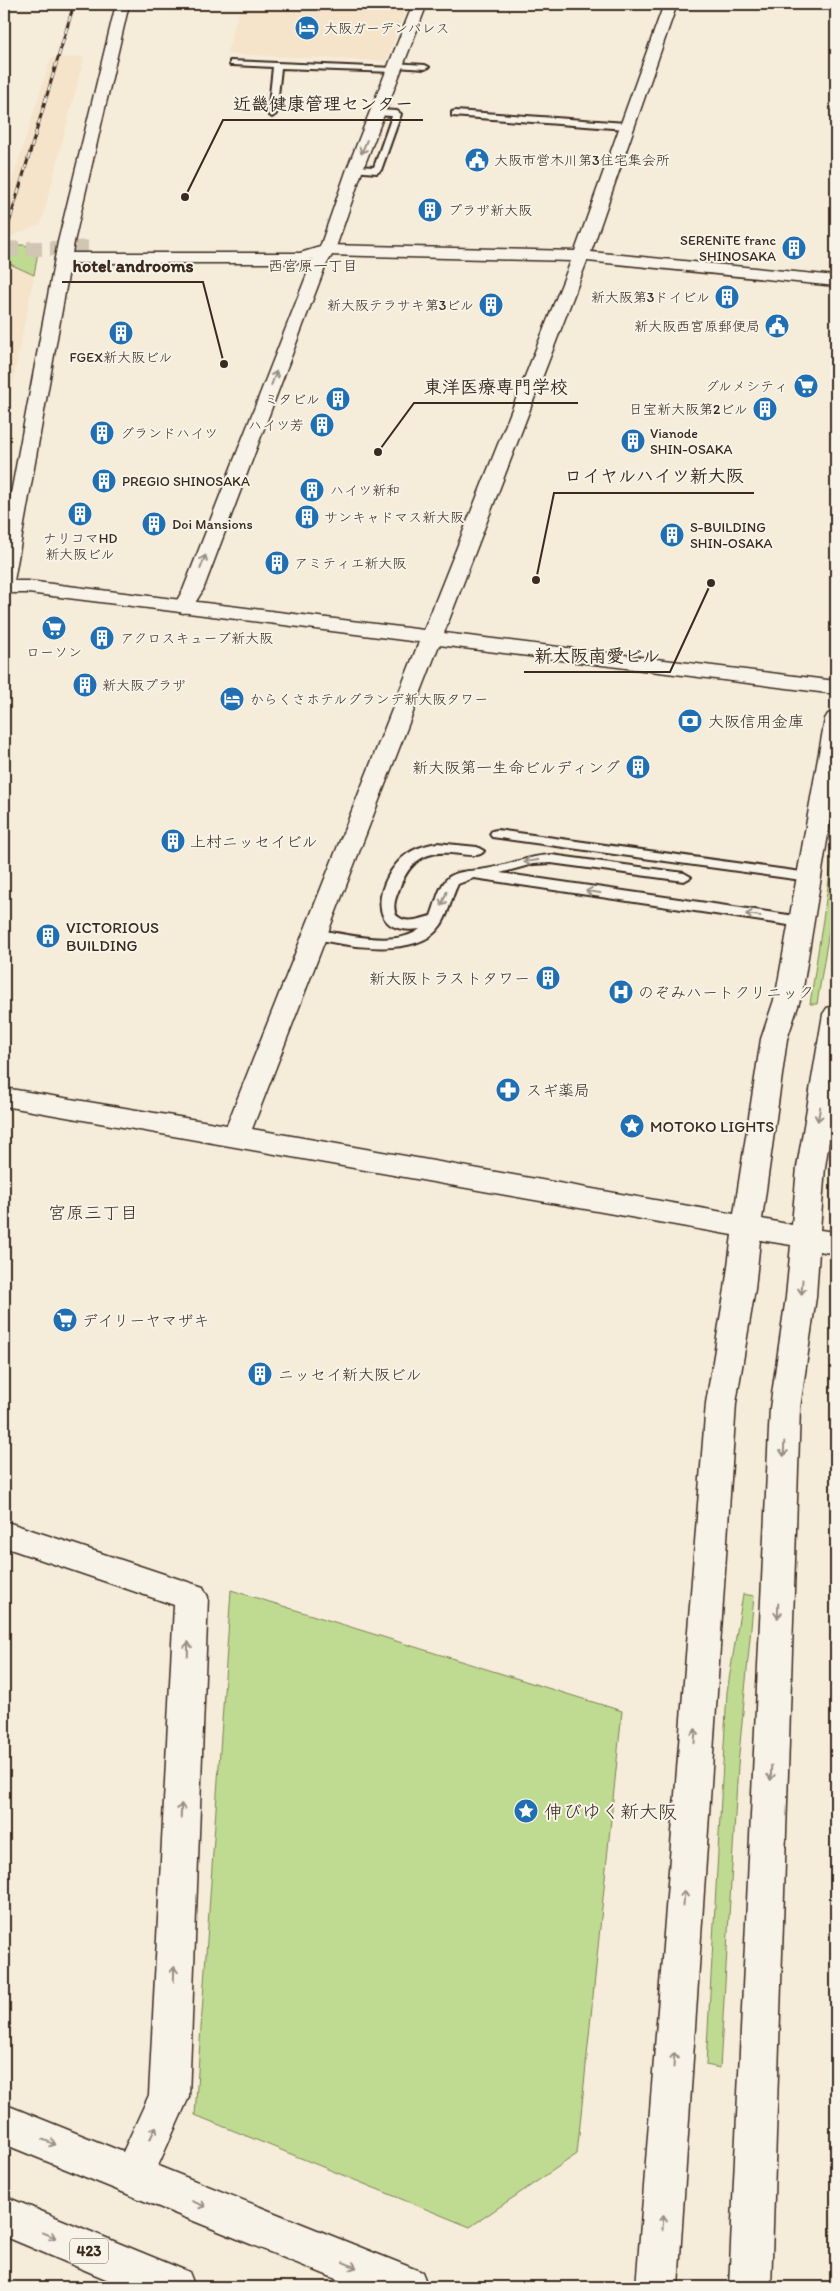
<svg xmlns="http://www.w3.org/2000/svg" width="840" height="2291" font-family="Itim,'Klee One',sans-serif">
<style>
.built{fill:#f5e3ca}
.green{fill:#bfda91;stroke:#7d8258}
.lines{fill:none;stroke-linecap:round;stroke-linejoin:round}
.street-tunnel{stroke:#d1c5b4;stroke-width:15;stroke-dasharray:15 8;stroke-linecap:butt}
.lane-casing{stroke:#3b2a1e;stroke-width:4}
.street-casing{stroke:#3b2a1e;stroke-width:3}
.secondary-casing{stroke:#3b2a1e;stroke-width:3}
.highway-casing{stroke:#3b2a1e;stroke-width:3}
.lane{fill:#f7f3e8;fill-rule:evenodd}
.street{fill:#f7f3e8;fill-rule:evenodd}
.secondary{fill:#f7f3e8;fill-rule:evenodd}
.highway{fill:#f7f3e8;fill-rule:evenodd}
.rail-casing{stroke:#3b2a1e;stroke-width:3}
.rail{stroke:#f7f3e8;stroke-width:2;stroke-dasharray:6;stroke-linecap:butt}
.oneway{stroke:#998e83}
.labels{text-anchor:middle;stroke-width:4;stroke-linejoin:round;paint-order:stroke}
.far-poi-label{font-size:14px;fill:#3b2a1e;stroke:#f7f3e8;text-anchor:start}
.far-neighbourhood-label{font-size:15px;fill:#3b2a1e;stroke:#f7f3e8}
.shield{fill:#f7f3e8;stroke:#73665b;stroke-width:1}
.shield-label{font-size:15px;font-weight:bold;fill:#3b2a1e}
.poi-label{font-size:16px;fill:#3b2a1e;stroke:#f7f3e8;text-anchor:start}
.neighbourhood-label{font-size:18px;fill:#3b2a1e;stroke:#f7f3e8}
.near-poi-label{font-size:19px;fill:#3b2a1e;stroke:#f7f3e8;text-anchor:start}
.leader{fill:none;stroke:#3b2a1e;stroke-width:2}
.callout-dot{fill:#3b2a1e;stroke:#f7f3e8;stroke-width:2}
.callout-label{font-size:18px;text-anchor:middle;font-weight:bold;fill:#3b2a1e;stroke:#f7f3e8;stroke-width:4;stroke-linejoin:round;paint-order:stroke}
</style>
<rect width="100%" height="100%" fill="#f6ecda"/>
<filter id="ink" filterUnits="userSpaceOnUse"><feTurbulence type="fractalNoise" baseFrequency=".02" numOctaves="2"/><feDisplacementMap in="SourceGraphic" scale="10" xChannelSelector="R" yChannelSelector="G"/><feConvolveMatrix kernelMatrix="1 2 1 2 8 2 1 2 1" color-interpolation-filters="sRGB"/></filter>
<g filter="url(#ink)">
<g class="built">
<polygon points="244,4 408,4 386,61 227,54 238,14"/>
<polygon points="84,57 41,224 10,237 4,237 4,207 51,58"/>
<polygon points="4,264 10,264 34,275 4,426"/>
</g>
<g class="green">
<polygon points="4,245 25,245 38,252 34,275 10,264 4,264"/>
<polygon points="836,834 836,888 817,1004 810,1004"/>
<polygon points="231,1590 622,1711 577,2154 470,2227 195,2115"/>
<polygon points="743,1594 754,1596 738,1765 720,2068 706,2065 727,1692"/>
</g>
<g class="lines">
<polyline class="street-tunnel" points="4,249 96,248"/>
<defs>
<g id="lane">
<polygon points="230,61 394,68 398,70 394,72 281,68 276,114 272,117 268,114 273,67 233,65 230,65"/>
<polygon points="393,63 425,65 429,67 425,69 396,67 392,65"/>
<polygon points="377,110 397,111 401,114 381,170 377,173 352,171 351,169 355,166 374,167 392,116 374,115 373,113"/>
<polygon points="455,111 626,123 630,126 626,129 452,116 452,112"/>
<polygon points="497,830 809,873 816,877 809,881 492,837 490,834 492,831"/>
<path d="M437,843L477,847L484,851C472,867 421,827 399,889C396,897 392,905 396,915C406,925 419,919 431,916C436,904 439,885 449,877C458,871 469,871 479,870C503,868 525,856 551,855L684,873L691,877L684,881L551,863L533,864L500,873L802,917L807,919L809,922L807,925L802,927L474,878L458,884C450,899 449,917 437,930C412,958 343,946 310,937L308,934L310,931L315,929C343,934 397,948 420,929C362,937 377,876 407,854C416,848 426,845 437,843Z"/>
</g>
<g id="street">
<polygon points="413,4 427,4 363,169 335,250 325,267 203,590 190,611 183,613 176,611 173,607 183,590 313,259 301,263 63,263 57,261 55,258 57,255 63,253 300,253 320,247 347,169"/>
<polygon points="4,1521 203,1587 208,1597 189,2097 158,2166 422,2272 428,2287 356,2287 4,2144 4,2104 123,2152 149,2095 174,1605 4,1547"/>
</g>
<polygon id="secondary" points="116,4 129,4 74,242 14,581 28,581 424,630 571,261 327,255 321,253 319,250 321,247 327,245 575,251 664,4 677,4 591,252 836,276 836,286 587,261 444,633 836,681 836,694 439,645 252,1129 734,1214 761,1039 776,994 825,719 828,714 836,712 836,785 802,994 787,1039 762,1219 792,1225 797,1167 823,1014 827,1008 836,1005 836,1095 825,1167 820,1230 836,1232 836,1254 819,1251 816,1297 800,1408 771,2287 729,2287 770,1408 786,1297 791,1245 760,1240 755,1289 736,1403 678,2287 636,2287 706,1403 725,1289 732,1235 4,1106 4,1088 227,1125 419,642 28,593 4,593 4,531 58,242"/>
<polygon id="highway" points="4,2196 189,2272 195,2287 125,2287 4,2236"/>
</defs>
<use href="#lane" class="lane-casing"/>
<use href="#street" class="street-casing"/>
<use href="#secondary" class="secondary-casing"/>
<use href="#highway" class="highway-casing"/>
<use href="#lane" class="lane"/>
<use href="#street" class="street"/>
<use href="#secondary" class="secondary"/>
<use href="#highway" class="highway"/>
<defs>
<polyline id="rail" points="4,240 74,4"/>
</defs>
<use href="#rail" class="rail-casing"/>
<use href="#rail" class="rail"/>
</g>
<defs><path id="oneway-shaft" d="M-6 0H5M1.5-3L5.5 0L1.5 3" fill="none" stroke-width="1.6" stroke-linecap="round" stroke-linejoin="round" transform="scale(1.25)"/></defs>
<g class="oneway">
<use href="#oneway-shaft" transform="translate(364 147) rotate(112)"/>
<use href="#oneway-shaft" transform="translate(274 378) rotate(-69)"/>
<use href="#oneway-shaft" transform="translate(203 562) rotate(-69)"/>
<use href="#oneway-shaft" transform="translate(531 861) rotate(172)"/>
<use href="#oneway-shaft" transform="translate(593 892) rotate(-172)"/>
<use href="#oneway-shaft" transform="translate(444 899) rotate(110)"/>
<use href="#oneway-shaft" transform="translate(753 915) rotate(-172)"/>
<use href="#oneway-shaft" transform="translate(819 1114) rotate(100)"/>
<use href="#oneway-shaft" transform="translate(802 1287) rotate(94)"/>
<use href="#oneway-shaft" transform="translate(784 1449) rotate(92)"/>
<use href="#oneway-shaft" transform="translate(778 1611) rotate(92)"/>
<use href="#oneway-shaft" transform="translate(188 1649) rotate(-88)"/>
<use href="#oneway-shaft" transform="translate(695 1736) rotate(-86)"/>
<use href="#oneway-shaft" transform="translate(771 1773) rotate(92)"/>
<use href="#oneway-shaft" transform="translate(181 1811) rotate(-88)"/>
<use href="#oneway-shaft" transform="translate(684 1898) rotate(-86)"/>
<use href="#oneway-shaft" transform="translate(174 1974) rotate(-88)"/>
<use href="#oneway-shaft" transform="translate(674 2060) rotate(-86)"/>
<use href="#oneway-shaft" transform="translate(153 2133) rotate(-65)"/>
<use href="#oneway-shaft" transform="translate(49 2142) rotate(22)"/>
<use href="#oneway-shaft" transform="translate(199 2204) rotate(22)"/>
<use href="#oneway-shaft" transform="translate(663 2222) rotate(-86)"/>
<use href="#oneway-shaft" transform="translate(49 2235) rotate(23)"/>
<use href="#oneway-shaft" transform="translate(350 2265) rotate(22)"/>
</g>
</g>
<defs>
<symbol id="hotel-disc" viewBox="-11 -11 22 22"><circle r="9.5" fill="#1f6fb2" stroke="#f7f3e8"/><path d="M-6-4.5h1.5V1H6V5H4.5V3h-9V5H-6ZM-4 0a1.8 1.8 0 1 1 3.6 0ZM.5 0V-2.5h3Q6-2.5 6 0Z" fill="#fff"/></symbol>
<symbol id="civic-disc" viewBox="-11 -11 22 22"><circle r="9.5" fill="#1f6fb2" stroke="#f7f3e8"/><path d="M-.6-6.5H3V-4.5H.6V-3L4-1V1h2V6H-6V1h2V-1L-.6-3ZM-1.2 2.5V6h2.4V2.5Z" fill="#fff"/></symbol>
<symbol id="building-disc" viewBox="-11 -11 22 22"><circle r="9.5" fill="#1f6fb2" stroke="#f7f3e8"/><path d="M-4-6H4V6H1V3H-1V6H-4ZM-2.5-4.3h1.7v1.8h-1.7ZM.8-4.3h1.7v1.8H.8ZM-2.5-1h1.7V.8h-1.7ZM.8-1h1.7V.8H.8Z" fill="#fff"/></symbol>
<symbol id="supermarket-disc" viewBox="-11 -11 22 22"><circle r="9.5" fill="#1f6fb2" stroke="#f7f3e8"/><path d="M-6-5.5h2.5l.6 2H6L4.5 2H-2.5L-4.4-4H-6ZM-1.5 3.2a1.3 1.3 0 1 0 .1 0ZM3 3.2a1.3 1.3 0 1 0 .1 0Z" fill="#fff"/></symbol>
<symbol id="bank-disc" viewBox="-11 -11 22 22"><circle r="9.5" fill="#1f6fb2" stroke="#f7f3e8"/><path d="M-6-4H6V4H-6ZM0-2.3a2.3 2.3 0 1 0 0 4.6a2.3 2.3 0 1 0 0-4.6Z" fill="#fff"/></symbol>
<symbol id="hospital-disc" viewBox="-11 -11 22 22"><circle r="9.5" fill="#1f6fb2" stroke="#f7f3e8"/><path d="M-5-5h3v3.5h4V-5h3V5h-3V1.5h-4V5h-3Z" fill="#fff"/></symbol>
<symbol id="pharmacy-disc" viewBox="-11 -11 22 22"><circle r="9.5" fill="#1f6fb2" stroke="#f7f3e8"/><path d="M-2-6h4v4h4v4h-4v4h-4v-4h-4v-4h4Z" fill="#fff"/></symbol>
<symbol id="sight-disc" viewBox="-11 -11 22 22"><circle r="9.5" fill="#1f6fb2" stroke="#f7f3e8"/><path d="M0-6L1.8-2.2L6-1.7L2.9 1.2L3.7 5.4L0 3.3L-3.7 5.4L-2.9 1.2L-6-1.7L-1.8-2.2Z" fill="#fff"/></symbol>
</defs>
<g fill-rule="evenodd">
<use href="#hotel-disc" x="293" y="14" width="28" height="28"/>
<use href="#civic-disc" x="463" y="146" width="28" height="28"/>
<use href="#building-disc" x="416" y="196" width="28" height="28"/>
<use href="#building-disc" x="780" y="234" width="28" height="28"/>
<use href="#building-disc" x="713" y="283" width="28" height="28"/>
<use href="#building-disc" x="477" y="291" width="28" height="28"/>
<use href="#civic-disc" x="763" y="312" width="28" height="28"/>
<use href="#building-disc" x="107" y="319" width="28" height="28"/>
<use href="#supermarket-disc" x="792" y="372" width="28" height="28"/>
<use href="#building-disc" x="324" y="385" width="28" height="28"/>
<use href="#building-disc" x="751" y="395" width="28" height="28"/>
<use href="#building-disc" x="308" y="411" width="28" height="28"/>
<use href="#building-disc" x="88" y="419" width="28" height="28"/>
<use href="#building-disc" x="619" y="427" width="28" height="28"/>
<use href="#building-disc" x="90" y="467" width="28" height="28"/>
<use href="#building-disc" x="298" y="476" width="28" height="28"/>
<use href="#building-disc" x="66" y="500" width="28" height="28"/>
<use href="#building-disc" x="293" y="503" width="28" height="28"/>
<use href="#building-disc" x="140" y="510" width="28" height="28"/>
<use href="#building-disc" x="658" y="521" width="28" height="28"/>
<use href="#building-disc" x="263" y="549" width="28" height="28"/>
<use href="#supermarket-disc" x="40" y="614" width="28" height="28"/>
<use href="#building-disc" x="88" y="624" width="28" height="28"/>
<use href="#building-disc" x="71" y="671" width="28" height="28"/>
<use href="#hotel-disc" x="218" y="685" width="28" height="28"/>
<use href="#bank-disc" x="676" y="707" width="28" height="28"/>
<use href="#building-disc" x="624" y="753" width="28" height="28"/>
<use href="#building-disc" x="159" y="827" width="28" height="28"/>
<use href="#building-disc" x="34" y="922" width="28" height="28"/>
<use href="#building-disc" x="534" y="964" width="28" height="28"/>
<use href="#hospital-disc" x="607" y="978" width="28" height="28"/>
<use href="#pharmacy-disc" x="494" y="1076" width="28" height="28"/>
<use href="#sight-disc" x="618" y="1112" width="28" height="28"/>
<use href="#supermarket-disc" x="51" y="1306" width="28" height="28"/>
<use href="#building-disc" x="246" y="1360" width="28" height="28"/>
<use href="#sight-disc" x="512" y="1797" width="28" height="28"/>
</g>
<g class="labels">
<g class="far-poi-label">
<text x="324" y="33">大阪ガーデンパレス</text>
<text x="494" y="165">大阪市営木川第3住宅集会所</text>
<text x="448" y="215">プラザ新大阪</text>
<text x="776" y="245" text-anchor="end">SERENiTE franc<tspan x="776" dy="16">SHINOSAKA</tspan></text>
<text x="710" y="302" text-anchor="end">新大阪第3ドイビル</text>
<text x="474" y="310" text-anchor="end">新大阪テラサキ第3ビル</text>
<text x="760" y="331" text-anchor="end">新大阪西宮原郵便局</text>
<text x="121" y="362" text-anchor="middle">FGEX新大阪ビル</text>
<text x="788" y="391" text-anchor="end">グルメシティ</text>
<text x="320" y="404" text-anchor="end">ミタビル</text>
<text x="748" y="414" text-anchor="end">日宝新大阪第2ビル</text>
<text x="304" y="430" text-anchor="end">ハイツ芳</text>
<text x="120" y="438">グランドハイツ</text>
<text x="650" y="438">Vianode<tspan x="650" dy="16">SHIN-OSAKA</tspan></text>
<text x="122" y="486">PREGIO SHINOSAKA</text>
<text x="330" y="495">ハイツ新和</text>
<text x="324" y="522">サンキャドマス新大阪</text>
<text x="172" y="529">Doi Mansions</text>
<text x="690" y="532">S-BUILDING<tspan x="690" dy="16">SHIN-OSAKA</tspan></text>
<text x="80" y="543" text-anchor="middle">ナリコマHD<tspan x="80" dy="16">新大阪ビル</tspan></text>
<text x="294" y="568">アミティエ新大阪</text>
<text x="120" y="643">アクロスキューブ新大阪</text>
<text x="54" y="657" text-anchor="middle">ローソン</text>
<text x="102" y="690">新大阪プラザ</text>
<text x="250" y="704">からくさホテルグランデ新大阪タワー</text>
</g>
<g class="far-neighbourhood-label">
<text x="313" y="271">西宮原一丁目</text>
</g>
<rect class="shield" x="70" y="2238.5" width="38" height="25" rx="4"/>
<g class="shield-label">
<text x="89" y="2256">423</text>
</g>
<g class="poi-label">
<text x="708" y="727">大阪信用金庫</text>
<text x="620" y="773" text-anchor="end">新大阪第一生命ビルディング</text>
<text x="190" y="847">上村ニッセイビル</text>
<text x="66" y="933">VICTORIOUS<tspan x="66" dy="18">BUILDING</tspan></text>
<text x="530" y="984" text-anchor="end">新大阪トラストタワー</text>
<text x="638" y="998">のぞみハートクリニック</text>
<text x="526" y="1096">スギ薬局</text>
<text x="650" y="1132">MOTOKO LIGHTS</text>
<text x="82" y="1326">デイリーヤマザキ</text>
<text x="278" y="1380">ニッセイ新大阪ビル</text>
</g>
<g class="neighbourhood-label">
<text x="93" y="1219">宮原三丁目</text>
</g>
<g class="near-poi-label">
<text x="544" y="1818">伸びゆく新大阪</text>
</g>
</g>
<path class="leader" d="M185 197L223 120H423M224 364L203 282H62M378 452L414 403H578M536 580L554 493H754M711 583L670 672H524"/>
<g class="callout-dot">
<circle cx="185" cy="197" r="5"/>
<circle cx="224" cy="364" r="5"/>
<circle cx="378" cy="452" r="5"/>
<circle cx="536" cy="580" r="5"/>
<circle cx="711" cy="583" r="5"/>
</g>
<g class="callout-label">
<text x="323" y="110">近畿健康管理センター</text>
<text x="133" y="272">hotel androoms</text>
<text x="496" y="393">東洋医療専門学校</text>
<text x="654" y="482">ロイヤルハイツ新大阪</text>
<text x="597" y="662">新大阪南愛ビル</text>
</g>
<rect width="840" height="2291" fill="none" stroke="#f7f3e8" stroke-width="20"/>
<rect x="10" y="10" width="820" height="2271" fill="none" stroke="#3b2a1e" stroke-width="2" filter="url(#ink)"/>
</svg>
